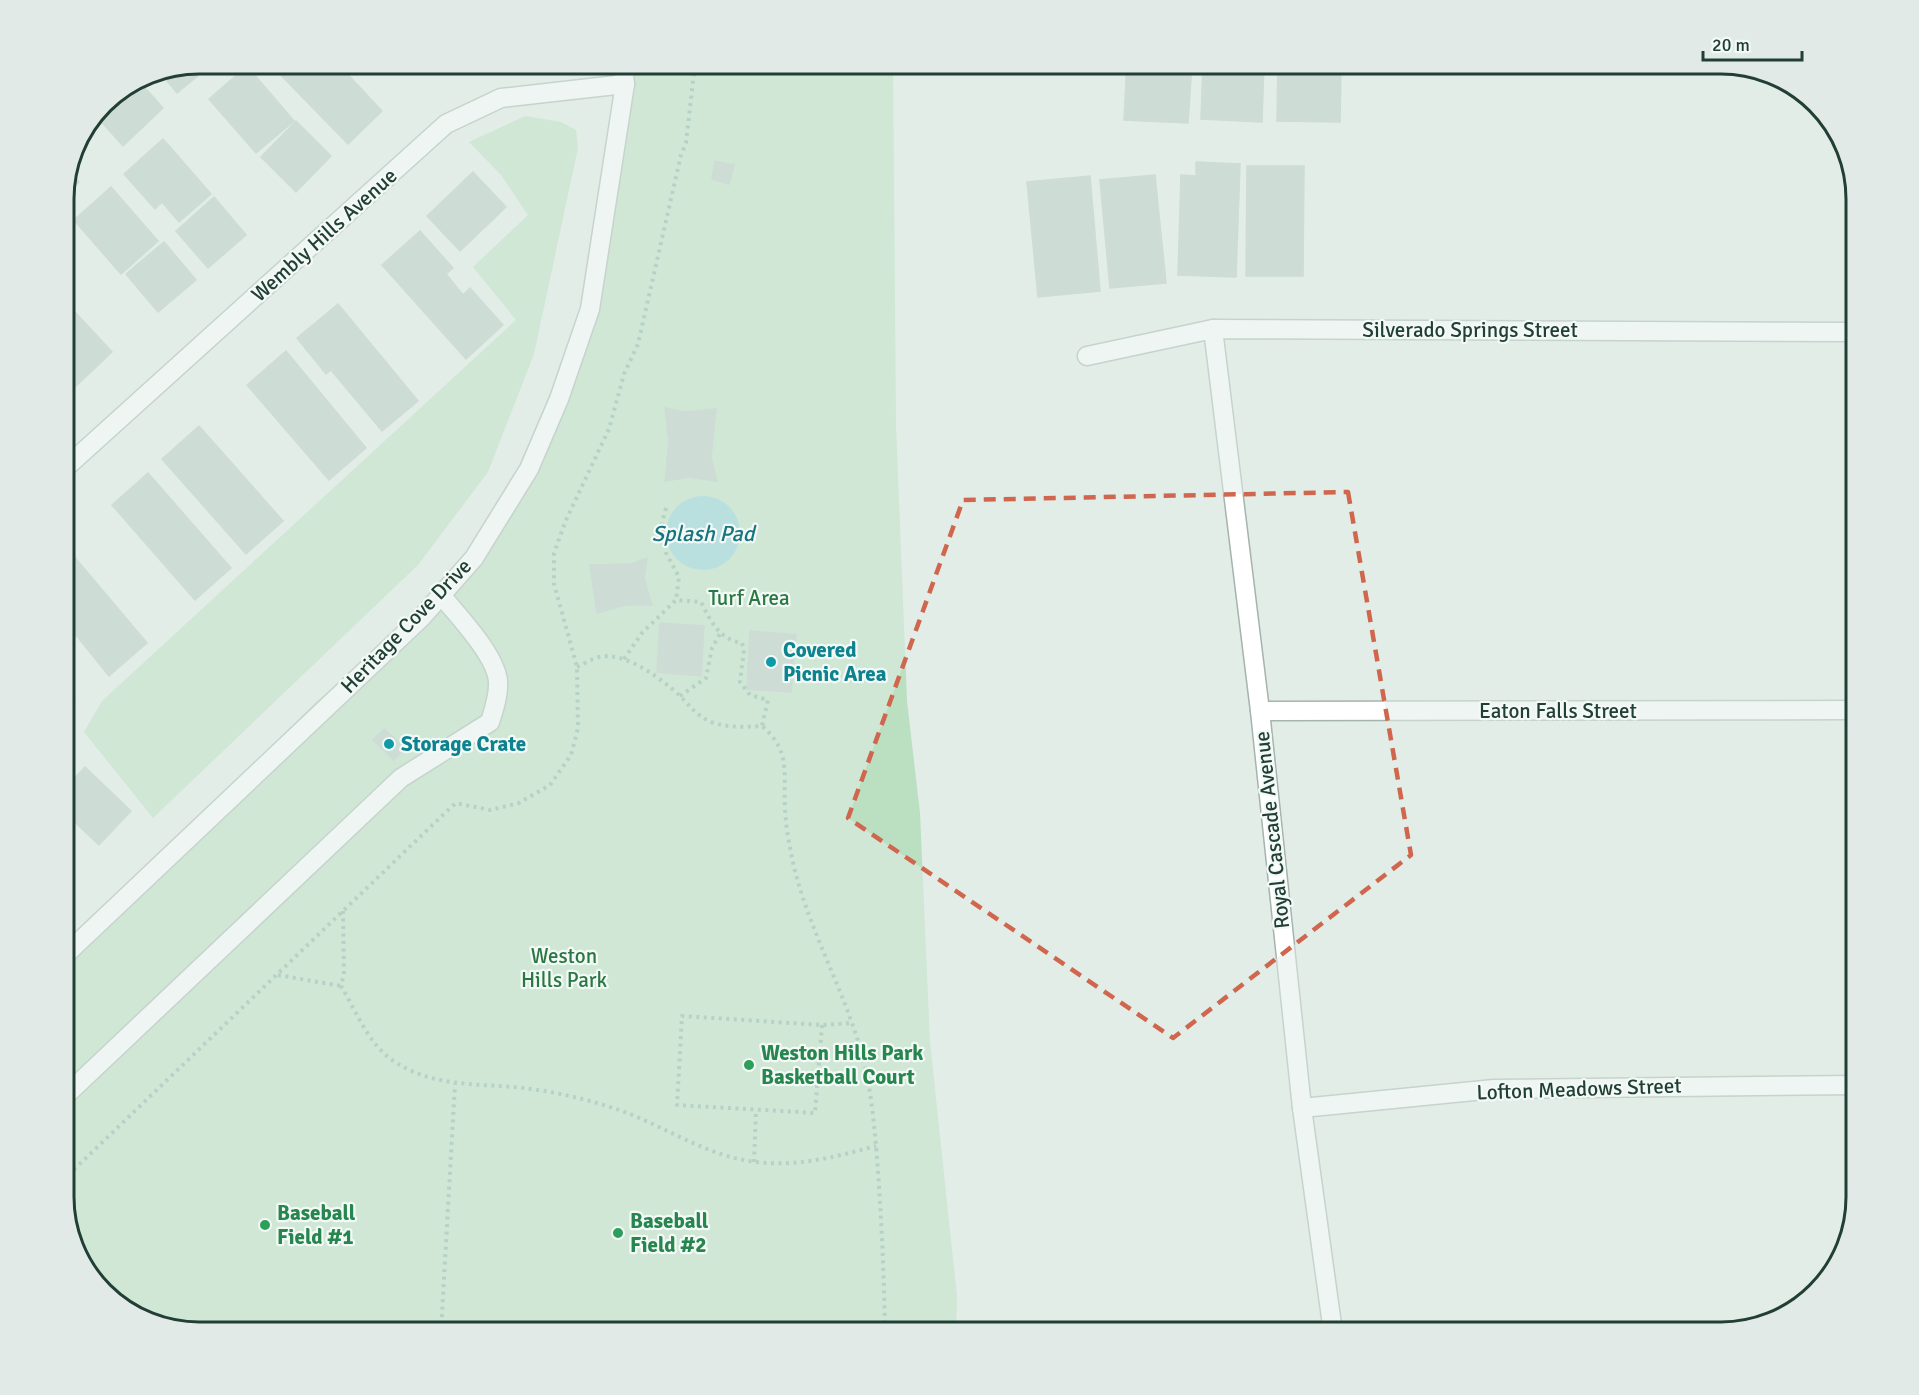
<svg xmlns="http://www.w3.org/2000/svg" width="1919" height="1395" font-family="Signika,sans-serif">
<style>
.green{fill:#badfc1}
.water{fill:#87cfd5}
.building{fill:#b7c8c0;stroke:#b4c7be;stroke-width:1.5}
.lines{fill:none;stroke-linecap:round;stroke-linejoin:round}
.minor-casing{stroke:#a4b5ae;stroke-width:21}
.path{stroke:#81b29f;stroke-width:4;stroke-dasharray:3 4.5;stroke-linecap:butt}
.minor{stroke:#fff;stroke-width:18}
.marked{fill:none;stroke:#cf664d;stroke-width:4.5;stroke-dasharray:12 8;stroke-linejoin:round}
.culture-dot{fill:#0f9aa8;stroke:#f3f9f6;stroke-width:2}
.leisure-dot{fill:#2e9e5b;stroke:#f3f9f6;stroke-width:2}
.labels{text-anchor:middle;stroke-width:4.5;stroke-linejoin:round;paint-order:stroke}
.street-label{font-size:21px;fill:#213f35;stroke:#f3f9f6}
.park-label{font-size:21px;fill:#297841;stroke:#f3f9f6}
.culture-label{font-size:21px;font-weight:bold;fill:#0d838f;stroke:#f3f9f6;text-anchor:start}
.leisure-label{font-size:21px;font-weight:bold;fill:#27864d;stroke:#f3f9f6;text-anchor:start}
.water-label{font-size:22px;font-style:italic;fill:#17757f;stroke:#f3f9f6}
.rim{fill:none;stroke:#213f35;stroke-width:3}
</style>
<rect width="100%" height="100%" fill="#e2ede7"/>
<g class="green">
<polygon points="643,63 893,63 896,425 907,701 920,813 930,1042 957,1296 956,1332 198,1332 116,1304 81,1264 63,1205 63,950 317,701 441,595 491,530 590,309 625,84"/>
<polygon points="525,116 561,122 576,130 578,148 534,354 488,472 418,565 153,818 84,732 102,701 516,320 473,267 528,215 501,175 469,142"/>
</g>
<circle class="water" cx="703" cy="533" r="37"/>
<g class="building">
<polygon points="198,63 212,64 177,93 159,71"/>
<polygon points="269,63 337,63 382,111 348,144"/>
<polygon points="422,63 438,63 429,71"/>
<polygon points="1127,63 1192,63 1188,123 1124,120"/>
<polygon points="1203,63 1264,63 1262,122 1201,119"/>
<polygon points="1278,63 1341,63 1340,122 1277,121"/>
<polygon points="247,66 294,121 256,153 209,99"/>
<polygon points="137,79 163,108 123,146 97,117 109,97"/>
<polygon points="296,121 331,156 296,192 261,157"/>
<polygon points="163,139 211,194 179,222 162,202 155,209 124,174"/>
<polygon points="715,161 734,165 729,184 712,179"/>
<polygon points="1196,162 1240,164 1236,277 1178,275 1181,175 1196,176"/>
<polygon points="1247,166 1304,166 1303,276 1246,276"/>
<polygon points="68,170 79,182 63,197 63,189"/>
<polygon points="473,172 506,207 460,251 427,216"/>
<polygon points="1155,175 1166,283 1110,288 1100,180"/>
<polygon points="1090,176 1100,291 1038,297 1027,182"/>
<polygon points="111,187 158,241 121,274 74,220"/>
<polygon points="214,197 246,235 208,268 176,231"/>
<polygon points="420,231 453,268 446,274 463,295 470,288 503,325 466,359 382,265"/>
<polygon points="164,242 196,280 158,312 126,274"/>
<polygon points="63,299 112,352 75,387 63,374"/>
<polygon points="338,304 418,401 382,431 331,370 326,374 297,338"/>
<polygon points="286,351 366,448 329,480 247,385"/>
<polygon points="665,408 685,412 716,409 711,457 717,481 689,477 665,481 669,442"/>
<polygon points="199,426 283,521 246,554 162,459"/>
<polygon points="148,473 231,568 195,600 112,505"/>
<polygon points="66,547 147,643 109,676 63,619 63,550"/>
<polygon points="647,558 644,579 652,605 625,605 597,613 590,565 632,564"/>
<polygon points="660,623 704,626 701,676 657,672"/>
<polygon points="750,631 796,635 791,692 747,689"/>
<polygon points="63,682 75,703 63,709"/>
<polygon points="384,729 405,748 394,760 373,740"/>
<polygon points="85,767 131,811 99,845 63,811 63,790"/>
</g>
<g class="lines">
<defs>
<g id="minor">
<polyline points="1213,329 1260,711 1302,1108 1333,1332"/>
<polyline points="1087,356 1213,329 1856,332"/>
<polyline points="63,470 446,124 501,98 625,84"/>
<polyline points="1260,711 1856,710"/>
<polyline points="63,957 421,618 474,558 529,469 559,399 590,309 625,84 623,63"/>
<path d="M63,1098L401,778L490,722C494,709 499,695 498,681C495,654 458,616 441,595"/>
<polyline points="1302,1108 1494,1089 1856,1085"/>
</g>
</defs>
<use href="#minor" class="minor-casing"/>
<g class="path">
<polyline points="666,508 662,523 663,537 666,553 679,577 676,600"/>
<path d="M624,659L642,633L676,600L701,602C711,622 719,639 742,643L744,650L740,682L750,695L768,700L762,726"/>
<path d="M577,667C584,664 591,659 599,657C625,651 662,679 680,696C690,706 697,716 711,722C728,728 745,727 762,726C792,752 783,774 785,809C786,829 790,848 794,867C810,932 843,988 861,1051C870,1082 873,1114 876,1145C881,1208 884,1269 885,1332"/>
<polyline points="680,696 706,678 712,648 720,634"/>
<path d="M343,911L344,974L341,986C356,1011 368,1043 392,1060C433,1088 477,1083 523,1088C551,1091 581,1098 607,1106C658,1121 701,1155 755,1162C798,1167 835,1157 876,1146"/>
<polyline points="278,975 341,986"/>
<polyline points="822,1025 815,1113 677,1105 682,1016 822,1025 853,1023"/>
<polyline points="754,1162 756,1110"/>
<polyline points="63,1180 447,811 456,803 490,810 519,803 550,785 571,755 578,728 577,667 554,584 554,553 566,520 609,429 624,374 638,344 681,155 686,143 695,63"/>
<polyline points="441,1332 455,1084"/>
</g>
<use href="#minor" class="minor"/>
</g>
<path d="M0 0H1919V1395H0ZM1348,492L1411,855L1173,1038L848,818L963,500Z" fill="#e2ede7" fill-opacity=".55" fill-rule="evenodd"/>
<path class="marked" d="M1348,492L1411,855L1173,1038L848,818L963,500Z"/>
<g class="culture-dot">
<circle cx="771" cy="662" r="6"/>
<circle cx="389" cy="744" r="6"/>
</g>
<g class="leisure-dot">
<circle cx="749" cy="1065" r="6"/>
<circle cx="265" cy="1225" r="6"/>
<circle cx="618" cy="1233" r="6"/>
</g>
<g class="labels">
<g class="street-label">
<text transform="translate(324 235) rotate(-42)" y="7">Wembly Hills Avenue</text>
<text x="1470" y="337">Silverado Springs Street</text>
<text transform="translate(406 626) rotate(-46)" y="7">Heritage Cove Drive</text>
<text x="1558" y="718">Eaton Falls Street</text>
<text transform="translate(1272 830) rotate(-96)" y="7">Royal Cascade Avenue</text>
<text transform="translate(1579 1089) rotate(-2)" y="7">Lofton Meadows Street</text>
</g>
<g class="park-label">
<text x="749" y="605">Turf Area</text>
<text x="564" y="963">Weston<tspan x="564" dy="24">Hills Park</tspan></text>
</g>
<g class="culture-label">
<text x="783" y="657">Covered<tspan x="783" dy="24">Picnic Area</tspan></text>
<text x="401" y="751">Storage Crate</text>
</g>
<g class="leisure-label">
<text x="761" y="1060">Weston Hills Park<tspan x="761" dy="24">Basketball Court</tspan></text>
<text x="277" y="1220">Baseball<tspan x="277" dy="24">Field #1</tspan></text>
<text x="630" y="1228">Baseball<tspan x="630" dy="24">Field #2</tspan></text>
</g>
<g class="water-label">
<text x="703" y="541">Splash Pad</text>
</g>
</g>
<path d="M0 0H1919V1395H0ZM199 74H1721A125 125 0 0 1 1846 199V1197A125 125 0 0 1 1721 1322H199A125 125 0 0 1 74 1197V199A125 125 0 0 1 199 74Z" fill="#e2eae7" fill-rule="evenodd"/>
<path class="rim" d="M199 74H1721A125 125 0 0 1 1846 199V1197A125 125 0 0 1 1721 1322H199A125 125 0 0 1 74 1197V199A125 125 0 0 1 199 74Z"/>
<path d="M1703 51v9h99v-9" fill="none" stroke="#213f35" stroke-width="3"/>
<text x="1712" y="51" font-size="18" fill="#213f35" stroke="#f3f9f6" stroke-width="4.5" paint-order="stroke">20 m</text>
</svg>
